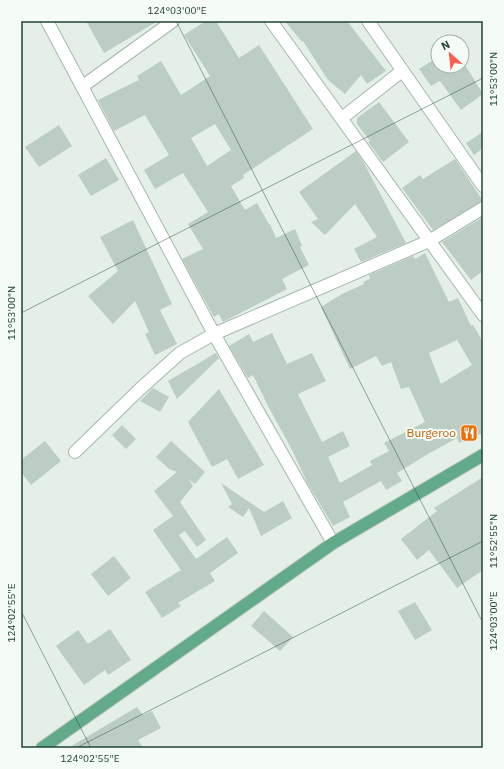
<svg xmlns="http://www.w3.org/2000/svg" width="504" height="769" font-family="'IBM Plex Sans',sans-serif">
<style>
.building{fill:#bccec3;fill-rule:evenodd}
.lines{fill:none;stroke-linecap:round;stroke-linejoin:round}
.minor-casing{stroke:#a6b8ae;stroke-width:14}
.major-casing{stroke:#c1cbc6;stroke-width:14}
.minor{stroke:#fff;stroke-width:12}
.major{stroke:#63aa8b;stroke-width:12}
.ticks{fill:none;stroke:#214434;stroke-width:1;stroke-opacity:0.45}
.labels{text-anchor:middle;stroke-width:4;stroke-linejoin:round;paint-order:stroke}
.food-label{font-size:12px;fill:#c56008;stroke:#f5fbf7;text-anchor:end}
.neatline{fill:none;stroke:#214434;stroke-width:1.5}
.ticks-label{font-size:10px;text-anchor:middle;fill:#214434}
</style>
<rect width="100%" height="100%" fill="#e4efe8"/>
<g class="building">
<polygon points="86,21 158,21 104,53"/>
<path d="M206,21H216L239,58L259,45L313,129L243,175L244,178L231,186L245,210L257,203L269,224H270L276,238L295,229L302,246L300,247L309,265L282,279L287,289L223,322L219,314L214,317L182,259L203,249L188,224L208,212L183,173L155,189L144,170L169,155L145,115L114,131L98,100L139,80L137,76L161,61L181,95L210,76L184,35ZM215,124L231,150L207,166L191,138Z"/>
<polygon points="285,21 347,21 386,71 367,84 361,75 345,94 328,80 303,41 302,42"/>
<polygon points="438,57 438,66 462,66 462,60 483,94 461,110 440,81 431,86 419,69"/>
<polygon points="379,102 409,142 383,162 368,142 370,141 357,124 357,118"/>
<polygon points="59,125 72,146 39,167 25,147"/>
<polygon points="483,132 483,148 474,155 466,143"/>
<polygon points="356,151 364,163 406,243 361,262 354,249 377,237 355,204 325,235 311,222 318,219 299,192"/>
<polygon points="106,158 119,180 91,196 78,175"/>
<polygon points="455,159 483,201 433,230 402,188 420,175 423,179"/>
<polygon points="483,217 483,271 471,280 442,242"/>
<polygon points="133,220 172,304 160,310 177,344 155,355 145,334 149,332 135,301 113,324 88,296 118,271 100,237"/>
<path d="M425,253L449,302L458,298L471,326L473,325L483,342V433L459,443L457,438L428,454L397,473L402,481L386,490L381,481L343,502L350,517L333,526L308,484L292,450L268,406L253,375L248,378L229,346L249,334L253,342L272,333L287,364L312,353L326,381L298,394L322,442L343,431L350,446L328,457L340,483L372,465L370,461L389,451L384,443L425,422L409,387L401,389L391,362L382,366L376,356L350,369L321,307L342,294L364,284L363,282L370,279L369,275L413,256L415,259ZM457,340L472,365L441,384L429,353Z"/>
<polygon points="216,353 219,358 177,399 168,381"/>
<polygon points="153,388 169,397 160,412 140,401"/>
<polygon points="219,389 264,465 238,479 227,459 212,467 188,422"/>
<polygon points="122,425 136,439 126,449 112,435"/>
<polygon points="45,441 61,461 31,485 21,472 21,460"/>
<polygon points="171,441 205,472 195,484 189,480 193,486 180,502 206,540 197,547 185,531 179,535 196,559 227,537 238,553 210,573 215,581 178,603 181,606 162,618 145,592 181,570 153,530 173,516 154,491 177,472 169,469 156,457"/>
<polygon points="483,477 483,570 457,588 429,550 417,560 401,539 437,511 434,508"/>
<polygon points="221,483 264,512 283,501 292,518 261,536 249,508 243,517 228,507 232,504"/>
<polygon points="114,556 131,578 108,596 91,574"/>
<polygon points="415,602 432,630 415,640 398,611"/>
<polygon points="264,611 293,637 280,651 251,626"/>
<polygon points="110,629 131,660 108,675 105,670 84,685 56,646 78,630 88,644"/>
<polygon points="137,707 143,715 152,711 161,728 138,740 143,748 68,748"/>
</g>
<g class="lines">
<defs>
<g id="minor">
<polyline points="47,21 214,334 333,543"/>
<polyline points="271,21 483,315"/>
<polyline points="368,21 483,186"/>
<polyline points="83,86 173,21"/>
<polyline points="342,118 402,71"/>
<polyline points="75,452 140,389 180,353 214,334 429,241 483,208"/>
</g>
<polyline id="major" points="42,748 333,543 483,455"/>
</defs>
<use href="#minor" class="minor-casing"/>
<use href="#major" class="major-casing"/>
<use href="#minor" class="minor"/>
<use href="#major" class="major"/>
</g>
<path class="ticks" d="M176,21L483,623M21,313L483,78M21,611L91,748M76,748L483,541"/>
<defs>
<symbol id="restaurant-square" viewBox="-11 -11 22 22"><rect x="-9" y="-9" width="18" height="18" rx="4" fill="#e8710a" stroke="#f5fbf7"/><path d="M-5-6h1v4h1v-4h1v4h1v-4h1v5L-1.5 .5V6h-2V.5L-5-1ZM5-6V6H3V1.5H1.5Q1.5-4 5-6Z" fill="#fff"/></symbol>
</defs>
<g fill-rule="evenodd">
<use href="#restaurant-square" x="459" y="423" width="20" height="20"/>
</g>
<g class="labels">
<g class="food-label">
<text x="456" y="437">Burgeroo</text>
</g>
</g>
<rect width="504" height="769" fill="none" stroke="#f5fbf7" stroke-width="44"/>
<g transform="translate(450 54) rotate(333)"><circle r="19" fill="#f5fbf7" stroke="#a0b2a9"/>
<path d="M0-3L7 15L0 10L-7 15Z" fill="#ff5e52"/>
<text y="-6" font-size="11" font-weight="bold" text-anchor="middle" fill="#214434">N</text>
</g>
<rect x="22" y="22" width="460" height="725" class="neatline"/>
<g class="ticks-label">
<text x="177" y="14">124°03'00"E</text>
<text transform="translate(493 79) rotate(-90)" y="4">11°53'00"N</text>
<text transform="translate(11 313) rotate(-90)" y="4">11°53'00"N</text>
<text transform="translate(493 541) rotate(-90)" y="4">11°52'55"N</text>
<text transform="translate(11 613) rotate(-90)" y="4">124°02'55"E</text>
<text transform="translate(493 621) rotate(-90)" y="4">124°03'00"E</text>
<text x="90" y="762">124°02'55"E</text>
</g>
</svg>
